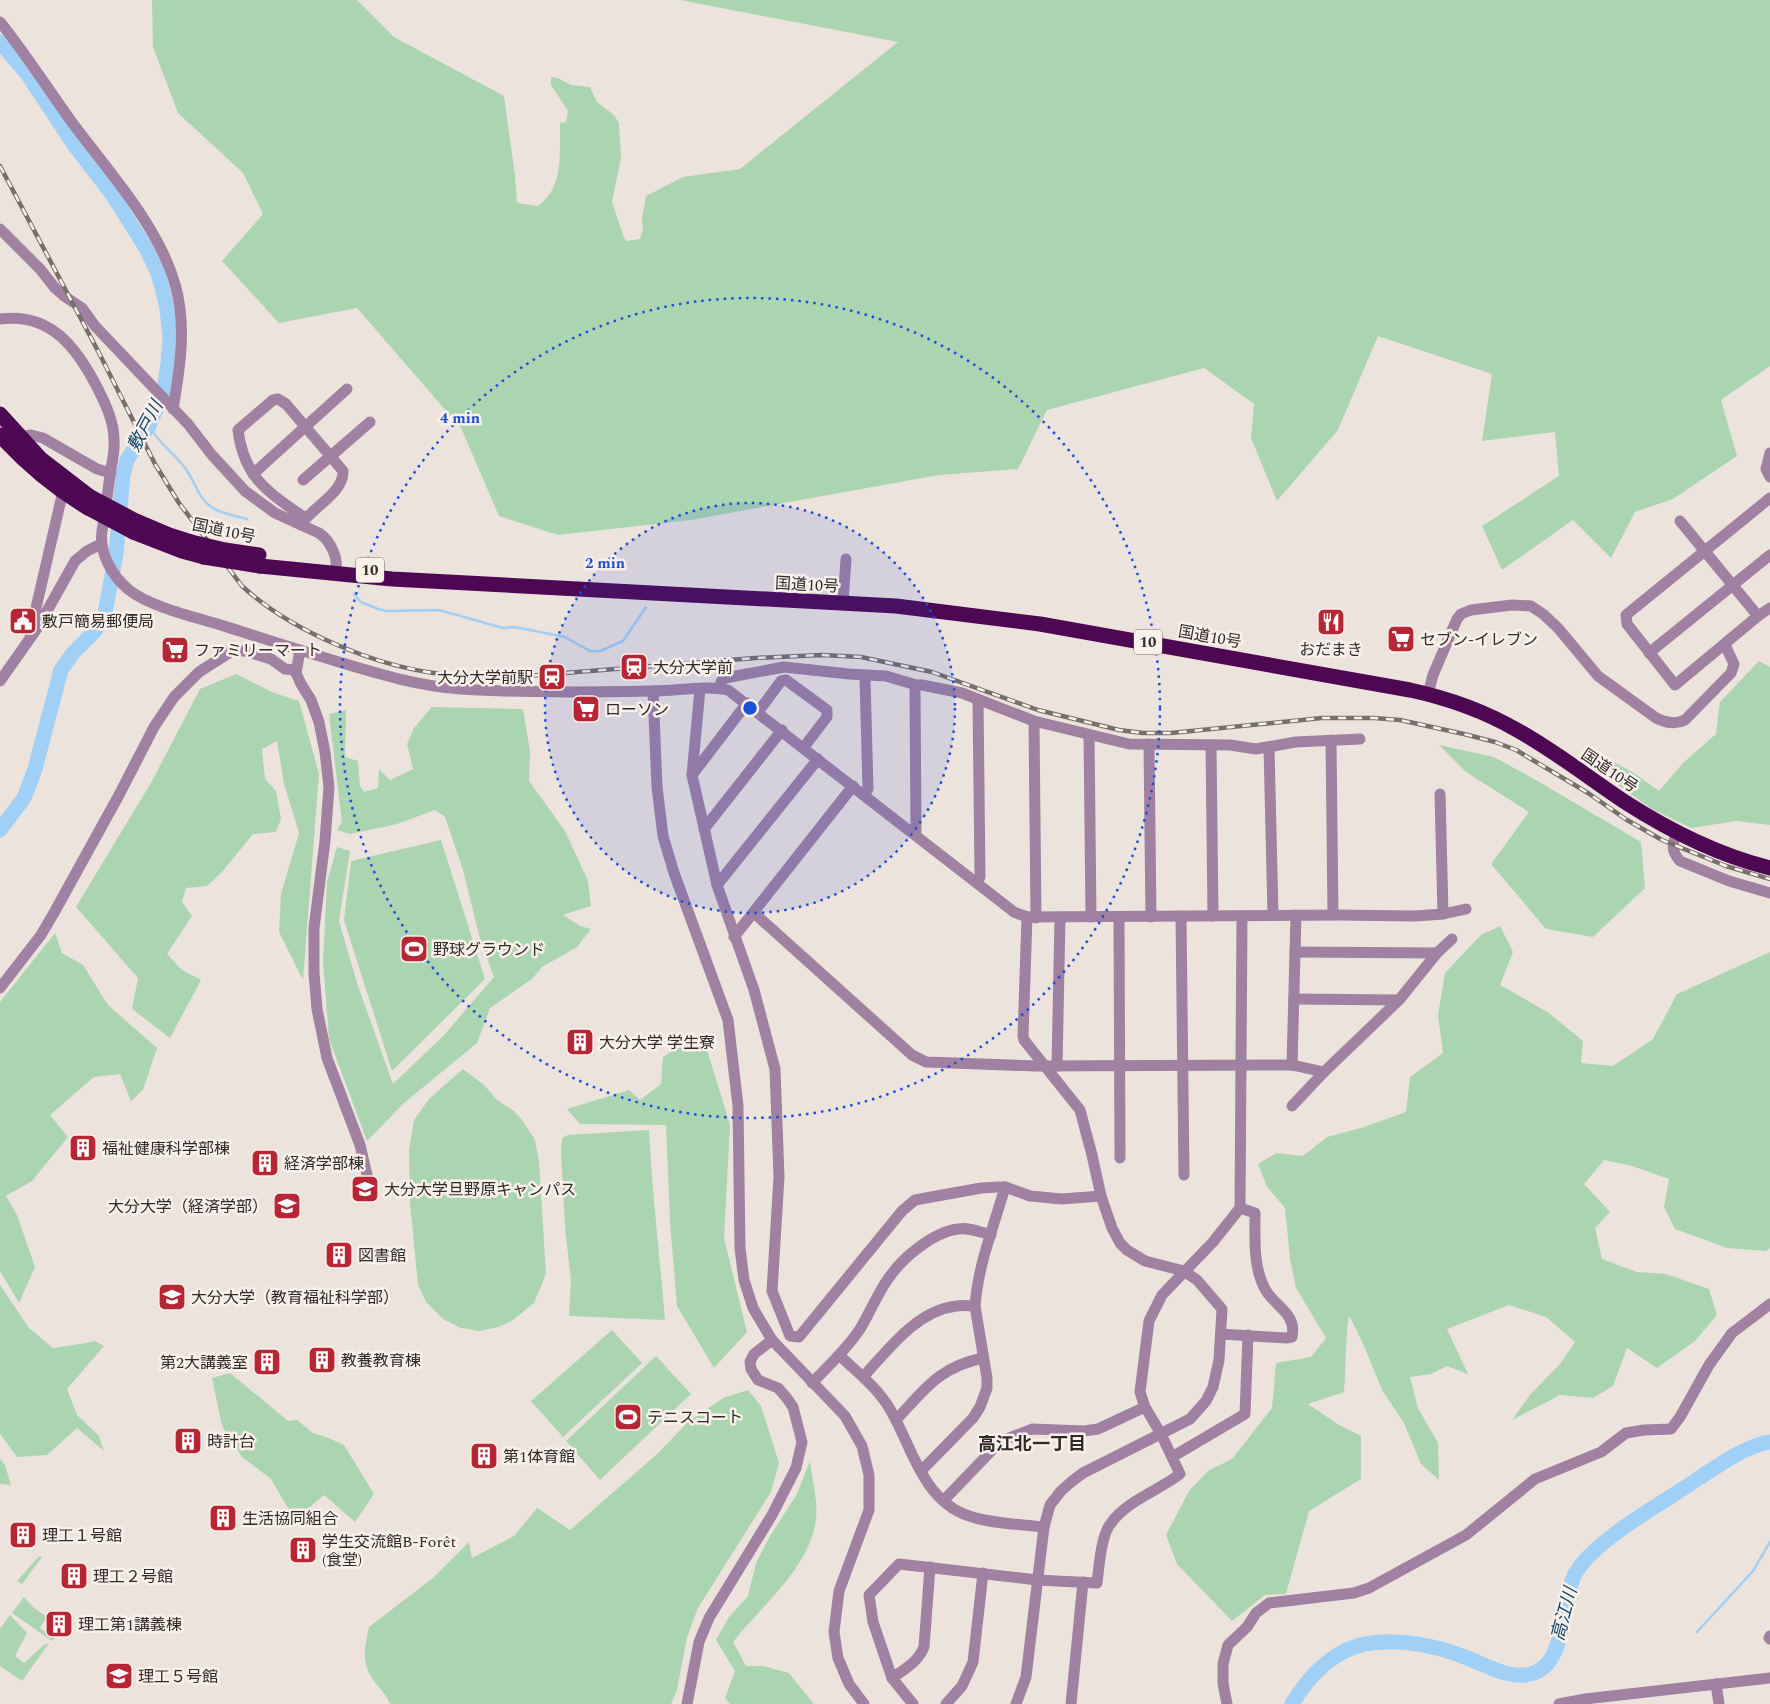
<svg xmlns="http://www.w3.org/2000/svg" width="1770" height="1704" font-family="Spectral,'Noto Sans JP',serif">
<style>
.green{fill:#abd5b1}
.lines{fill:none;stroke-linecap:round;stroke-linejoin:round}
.stream{stroke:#a0d0f6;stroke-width:2.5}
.river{stroke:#a0d0f6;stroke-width:15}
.minor{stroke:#a181a2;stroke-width:11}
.highway{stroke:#4e0752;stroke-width:15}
.rail-casing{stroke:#766f6c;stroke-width:4.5}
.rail{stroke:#faf0ea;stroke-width:2.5;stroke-dasharray:8;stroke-linecap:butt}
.highway-bridge{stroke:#4e0752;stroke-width:15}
.ring{fill:none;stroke:#1d4ed8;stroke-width:2.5;stroke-dasharray:2.5 5}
.labels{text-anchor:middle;stroke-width:5;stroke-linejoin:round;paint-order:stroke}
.shield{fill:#faf0ea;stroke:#6b6562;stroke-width:1}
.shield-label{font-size:15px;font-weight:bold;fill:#2e2a28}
.street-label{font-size:16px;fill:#2e2a28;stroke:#faf0ea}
.poi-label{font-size:16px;fill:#2e2a28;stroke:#faf0ea;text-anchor:start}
.water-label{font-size:18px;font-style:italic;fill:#0f456a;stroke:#faf0ea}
.neighbourhood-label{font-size:18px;font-weight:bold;fill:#2e2a28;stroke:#faf0ea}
.centre{fill:#1d4ed8;stroke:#faf0ea;stroke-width:2.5}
.ring-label{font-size:15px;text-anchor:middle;font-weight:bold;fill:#1d4ed8;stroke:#faf0ea;stroke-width:5;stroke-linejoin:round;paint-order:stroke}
</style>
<rect width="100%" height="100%" fill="#ede3dd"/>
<g class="green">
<path d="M152,0H357L394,37L504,96L515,176L517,203L538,206C565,186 559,153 560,123L566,122L568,111L551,85V77L558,78L571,85L590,87L597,102L614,115L619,123L621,158L612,202L624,238L627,241L640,239L643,229L642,218L646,196L683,177L740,169L898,42L680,0H1770V366L1721,400L1737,456L1673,499L1635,512L1611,558L1573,520L1502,570L1482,526L1559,476L1555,432L1482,441L1492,374L1378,336L1338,430L1277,501L1251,438L1254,404L1204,368L1047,410L1018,469L939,475L691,520L558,535L499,516L461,428L357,308L279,323L222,261L263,214L243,173L178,113L153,47Z"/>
<polygon points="1759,661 1770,667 1770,825 1736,821 1691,828 1652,809 1615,783 1606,758 1634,773 1659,791 1683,763 1716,734 1720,702"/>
<polygon points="236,674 274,693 299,701 319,774 303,980 279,932 281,894 299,833 284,784 277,741 262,749 265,779 276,791 281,819 276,832 253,834 222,872 207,886 186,888 182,902 192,916 167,954 182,970 201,980 170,1038 132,1009 138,978 76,907 152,781 200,689"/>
<polygon points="432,707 523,709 530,751 529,781 565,831 588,881 591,906 563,915 580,926 591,929 577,947 542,967 532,979 490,1008 477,1043 404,1103 367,1141 329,1039 323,961 327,882 337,847 350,851 339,921 358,986 393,1084 444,1035 494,977 480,939 463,870 445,817 435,810 397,824 350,834 337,830 342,822 329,714 346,710 345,757 358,761 360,786 364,792 378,788 379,769 390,780 413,769 407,744 414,728"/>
<polygon points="1439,745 1494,757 1536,780 1641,842 1645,888 1593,937 1546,929 1491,864 1529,812 1466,772"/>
<polygon points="441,840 485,979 392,1071 344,920 351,861"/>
<path d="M1500,926L1513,952L1500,985L1549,1013L1583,1041L1581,1063L1613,1066L1653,1039L1677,994L1770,952V1248L1766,1251L1727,1248L1675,1229L1664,1207L1669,1179L1632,1166L1604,1160L1584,1184L1610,1212L1595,1228L1602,1259L1637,1272L1666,1274L1709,1289L1717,1315L1695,1341L1657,1368L1627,1348L1613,1386L1593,1398L1560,1395L1512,1420L1530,1395L1560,1364L1575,1342L1546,1317L1509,1305L1447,1329L1468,1374L1447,1366L1431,1374L1410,1377L1418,1408L1438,1443L1439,1480L1421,1464L1404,1423L1382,1390L1364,1346L1349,1315C1345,1341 1346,1366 1344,1392L1308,1404L1339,1425L1361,1436V1479L1309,1511L1286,1594L1265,1595L1232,1621L1177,1564L1166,1535L1189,1491L1208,1471L1232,1459L1272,1408L1276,1363L1311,1357L1326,1338L1296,1288L1290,1259L1285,1208L1267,1187L1258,1164L1276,1153L1303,1156L1327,1137L1361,1128L1406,1112L1410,1077L1443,1053L1438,1015L1445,973L1481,935Z"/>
<polygon points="55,933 62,953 83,965 108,1005 157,1048 143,1090 131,1101 120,1074 94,1077 50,1115 68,1137 32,1181 6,1196 17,1215 35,1267 19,1303 0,1271 0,1002"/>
<polygon points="702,1033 730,1125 724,1238 747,1332 714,1368 677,1306 670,1222 666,1125 580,1124 567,1109 629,1090 640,1100 661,1084 663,1057"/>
<polygon points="463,1069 484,1085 497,1100 514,1111 522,1120 535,1140 539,1162 546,1274 534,1303 513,1320 499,1327 479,1331 461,1328 443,1319 426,1302 418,1285 410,1203 409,1150 414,1120 429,1099"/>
<path d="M649,1130C652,1194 660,1257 665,1320L569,1316L571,1281L565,1227L561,1152L562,1138L568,1135Z"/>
<polygon points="0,1285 29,1328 53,1348 80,1344 95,1341 104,1346 67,1389 77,1415 99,1436 104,1451 77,1428 47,1455 17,1457 0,1434"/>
<polygon points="612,1330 642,1363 563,1437 531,1401"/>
<polygon points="656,1356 691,1394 600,1480 566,1441"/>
<polygon points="230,1373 288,1421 297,1420 313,1433 329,1438 344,1445 374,1494 355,1522 324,1495 295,1520 271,1479 242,1457 222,1426 212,1378"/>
<path d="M748,1390L761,1406L779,1463L771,1492L698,1608L687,1637L677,1690L671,1704H390C384,1690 379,1689 372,1678C361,1663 365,1644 369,1627L433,1578L469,1542L472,1558L514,1536L537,1508L570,1530L656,1455L688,1422L723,1398Z"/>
<polygon points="0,1459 5,1465 11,1485 0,1484"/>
<path d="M810,1461C812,1479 818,1500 816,1519C810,1568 762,1605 733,1642L746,1666H763L789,1673L814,1704H730L725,1698L735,1671L716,1640L729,1617L748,1596L756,1563L770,1536L797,1494Z"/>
<polygon points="39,1556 42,1557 22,1584 17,1581"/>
<polygon points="24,1597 34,1608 47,1617 40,1628 52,1637 59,1628 61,1631 52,1641 12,1613"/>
<polygon points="10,1615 27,1633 15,1656 24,1663 44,1645 49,1643 22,1681 0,1666 0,1629"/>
</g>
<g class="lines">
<g class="stream">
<path d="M149,426C159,445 178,455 189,474C196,485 199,498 210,506C220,514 236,516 247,519"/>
<polyline points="354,594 361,602 378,609 387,611 439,610 503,628 515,627 565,637 590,651 600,651 623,641 646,607"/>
<polyline points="1697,1632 1753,1571 1770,1542"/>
</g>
<g class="river">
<polyline points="0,42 28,75 74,145 112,194 146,248 157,271 162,287 167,308 170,338 168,364 164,390 149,426 127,460 123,475 116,554 105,613 95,631 73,653 61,670 35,769 24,798 0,830"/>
<path d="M1292,1704C1304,1684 1320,1665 1341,1653C1377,1632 1434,1644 1470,1659C1489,1667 1517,1683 1538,1671C1567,1656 1561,1600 1575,1574C1592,1543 1651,1510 1681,1490C1705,1475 1742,1446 1770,1442"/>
</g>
<g class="minor">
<path d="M0,22C25,53 48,89 71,121C108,171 158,225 175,284C187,325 180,368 173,409"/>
<path d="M0,229L40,269L55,288L64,296L82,308L95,326L188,424L212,455L245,491L275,513L319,533C330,540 343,564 332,574"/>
<path d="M0,319C51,312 77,348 98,389C106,405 114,422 114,440C115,451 112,463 110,474C108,493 105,512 102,531C99,553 112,576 129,590C152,608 199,618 227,627C265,639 302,651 339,662C379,674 418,686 461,689C524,693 589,692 653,691C677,691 705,685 728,690L1014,912L1027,917L1023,1036L1024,1040L1080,1110L1092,1155L1101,1196L1112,1228L1120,1243L1127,1250L1145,1261L1184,1271L1197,1280L1222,1309L1219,1360L1213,1387L1206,1401L1190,1419L1083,1473L1071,1482L1061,1491L1050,1505L1044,1527L1026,1677L1016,1704"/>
<polyline points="20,437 31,435 43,438 97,469 111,473"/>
<polyline points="1770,453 1766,469 1770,477"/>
<polyline points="253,474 347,389"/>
<polyline points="303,480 370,422"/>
<polyline points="1770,498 1626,615 1627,624 1675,685 1758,616 1770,608"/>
<polyline points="1680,521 1758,616"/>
<path d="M301,525C311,508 344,493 343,471L286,404L278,399L273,400L238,430C244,478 268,492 305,518"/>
<polyline points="843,603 846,559"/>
<polyline points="30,634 63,491"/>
<polyline points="300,650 296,673 301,684 311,700 319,722 325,752 329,787 325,841 314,928 314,973 317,1009 327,1058 360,1145 368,1179"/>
<polyline points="1649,653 1770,555"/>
<polyline points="0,681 38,627 75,561 87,551 101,544"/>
<polyline points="914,685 922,685 962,693 1034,721 1129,744 1230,745 1256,749 1296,742 1360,739"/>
<polyline points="719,688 722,680 725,678 784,667 849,674 886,676 913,684 915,687 916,831 914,833"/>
<polyline points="700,689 692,775 717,885 754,990 775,1069 779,1177 772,1291 790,1336 799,1337 902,1211 915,1200 981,1188 998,1187 1005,1187 1030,1196 1062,1199 1101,1196"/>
<polyline points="653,691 657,787 663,836 674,873 728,1020 738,1106 740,1248 744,1280 753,1308 772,1340 845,1416 862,1446 869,1475 869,1510 839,1591 834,1632 838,1658 849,1684 864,1704"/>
<path d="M1428,694L1433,675L1457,619L1461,614L1471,610L1512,605L1531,606L1543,614L1558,628L1598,676L1656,718C1666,723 1675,725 1685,720L1731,673L1734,664L1725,645"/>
<polyline points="758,712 781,681 786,680 827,710 827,717 804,747"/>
<polyline points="1034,721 1036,918"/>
<polyline points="1089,735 1091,917"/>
<polyline points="1331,740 1333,915"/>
<polyline points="1149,744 1151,917"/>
<polyline points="1211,745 1213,916"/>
<polyline points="1269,747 1273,915"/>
<polyline points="692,775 747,703"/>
<polyline points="1440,794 1443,914"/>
<polyline points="864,795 868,789 865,679"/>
<polyline points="704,829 782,730"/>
<path d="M1677,833C1672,844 1671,851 1680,861L1729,881L1770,893"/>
<polyline points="977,882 980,877 978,700"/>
<polyline points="717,885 818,759"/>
<polyline points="754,913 912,1055 926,1062 1035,1066 1292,1065 1324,1072"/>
<polyline points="1181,916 1184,1175"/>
<polyline points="1027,917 1337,915 1415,916 1443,914 1466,909"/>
<polyline points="1119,917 1120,1158"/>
<polyline points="734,937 853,786"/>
<polyline points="1295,952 1437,953"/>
<polyline points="0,988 41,935 55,911 119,795 154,727 174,697 199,672 232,651 245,651 271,659 285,669 296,670"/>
<polyline points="1294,999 1399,1000"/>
<polyline points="1292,1065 1296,915"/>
<polyline points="1057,1066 1060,918"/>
<polyline points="1292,1106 1324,1072 1399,1000 1437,953 1452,939"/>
<path d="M1221,1334L1286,1338L1292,1337C1297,1313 1275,1307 1265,1289C1253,1267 1255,1238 1255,1213L1240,1208"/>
<path d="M839,1355C857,1372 879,1389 891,1411C912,1447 923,1501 969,1516C992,1524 1020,1524 1044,1527"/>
<path d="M863,1377C888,1350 916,1311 956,1306C962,1305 969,1306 975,1306"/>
<path d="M812,1383C829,1365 847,1349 860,1329C870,1313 877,1294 888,1279C902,1258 933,1232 958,1229C969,1227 980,1232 991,1235"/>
<path d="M896,1420C925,1389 939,1367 983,1358"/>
<polyline points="1172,1457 1245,1414 1248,1335"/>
<path d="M921,1471L973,1418L980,1407L987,1388V1378L975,1306C978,1265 994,1226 1005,1187"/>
<polyline points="944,1500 997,1445 1004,1440 1032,1429 1084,1431 1098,1429 1145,1407"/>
<polyline points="1770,1636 1769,1638 1770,1639"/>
<path d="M892,1678C905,1669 918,1662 924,1647L930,1567"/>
<polyline points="1716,1684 1719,1704"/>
<polyline points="687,1704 699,1642 709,1618 772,1515 796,1468 802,1442 793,1407 786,1397 778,1388 758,1380 751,1369 750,1362 754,1354 772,1340"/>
<path d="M913,1704L892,1678L873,1622L869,1595L899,1564L1037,1580L1097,1583C1099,1567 1101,1535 1111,1523C1128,1500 1158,1491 1180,1474L1161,1434L1145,1407L1140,1392L1149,1321L1162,1295L1213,1242L1240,1208L1242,916"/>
<polyline points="946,1704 962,1686 973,1662 983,1573"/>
<polyline points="1071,1704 1083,1582"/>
<polyline points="1227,1704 1223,1683 1223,1664 1228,1645 1247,1627 1256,1613 1269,1603 1354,1593 1369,1588 1466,1535 1535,1479 1601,1452 1626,1433 1644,1430 1671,1429 1680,1417 1709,1365 1732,1333 1770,1304"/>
<polyline points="1559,1704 1585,1699 1770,1678"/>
</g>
<g class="highway">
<polyline points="0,414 41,459 89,496"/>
<path d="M0,435C25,463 55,488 88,508"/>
<polyline points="136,521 169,535 191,542"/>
<polyline points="133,532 182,551 204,557"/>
<path d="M260,566L392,579L896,606L1040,624L1410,690C1447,698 1484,711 1517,730C1555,751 1589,778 1625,802C1670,831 1718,855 1770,868"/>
</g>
<defs>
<path id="rail" d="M0,166L98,351L155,464L179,503L242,586C291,631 376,667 442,674C466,676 490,676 514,677L755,658L822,655L861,657L932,672L1038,710L1119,730L1143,733H1171L1322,718H1374L1400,720L1464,734L1495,742L1516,750L1588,793L1627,820L1662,840L1726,866L1770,879"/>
</defs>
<use href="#rail" class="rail-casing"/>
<use href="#rail" class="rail"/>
<g class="highway-bridge">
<polyline points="89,496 136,521"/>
<polyline points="88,508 133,532"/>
<polyline points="191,542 225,550 259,555"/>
<polyline points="204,557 260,566"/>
</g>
</g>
<circle cx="750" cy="708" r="205" fill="#1d4ed8" fill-opacity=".12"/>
<g class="ring">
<circle cx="750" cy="708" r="205"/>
<circle cx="750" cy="708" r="410"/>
</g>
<defs>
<symbol id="civic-square" viewBox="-11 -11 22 22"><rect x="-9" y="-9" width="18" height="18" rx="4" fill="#b72634" stroke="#faf0ea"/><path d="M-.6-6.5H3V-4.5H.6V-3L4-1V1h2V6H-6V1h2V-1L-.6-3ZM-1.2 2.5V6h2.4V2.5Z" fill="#fff"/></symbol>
<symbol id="restaurant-square" viewBox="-11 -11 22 22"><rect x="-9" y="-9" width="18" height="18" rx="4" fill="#b72634" stroke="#faf0ea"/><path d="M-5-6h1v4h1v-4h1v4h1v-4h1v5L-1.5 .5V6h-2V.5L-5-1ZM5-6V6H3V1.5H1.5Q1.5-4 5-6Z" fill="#fff"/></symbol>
<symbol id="supermarket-square" viewBox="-11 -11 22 22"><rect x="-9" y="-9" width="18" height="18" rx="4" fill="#b72634" stroke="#faf0ea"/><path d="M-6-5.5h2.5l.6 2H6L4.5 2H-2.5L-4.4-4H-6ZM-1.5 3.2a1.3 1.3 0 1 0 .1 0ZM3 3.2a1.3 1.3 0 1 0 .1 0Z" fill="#fff"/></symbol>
<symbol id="station-square" viewBox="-11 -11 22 22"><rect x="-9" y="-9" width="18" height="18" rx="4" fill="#b72634" stroke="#faf0ea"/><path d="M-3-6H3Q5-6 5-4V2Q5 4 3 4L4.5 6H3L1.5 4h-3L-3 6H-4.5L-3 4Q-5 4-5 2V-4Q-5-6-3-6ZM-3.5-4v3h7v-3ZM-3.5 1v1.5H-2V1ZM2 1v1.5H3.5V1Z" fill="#fff"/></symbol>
<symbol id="stadium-square" viewBox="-11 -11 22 22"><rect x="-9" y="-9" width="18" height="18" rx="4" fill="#b72634" stroke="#faf0ea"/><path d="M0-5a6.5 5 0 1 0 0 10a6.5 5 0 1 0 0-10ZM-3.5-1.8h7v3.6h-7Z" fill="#fff"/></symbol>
<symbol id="building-square" viewBox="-11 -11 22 22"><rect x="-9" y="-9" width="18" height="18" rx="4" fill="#b72634" stroke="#faf0ea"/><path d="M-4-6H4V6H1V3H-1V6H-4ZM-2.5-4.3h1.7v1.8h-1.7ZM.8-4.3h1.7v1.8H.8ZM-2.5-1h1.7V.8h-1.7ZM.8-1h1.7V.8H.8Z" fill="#fff"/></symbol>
<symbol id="university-square" viewBox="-11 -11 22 22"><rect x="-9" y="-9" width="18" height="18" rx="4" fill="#b72634" stroke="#faf0ea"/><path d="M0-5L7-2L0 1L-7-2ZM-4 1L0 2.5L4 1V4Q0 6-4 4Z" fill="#fff"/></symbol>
</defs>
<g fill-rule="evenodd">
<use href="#civic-square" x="7" y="605" width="32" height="32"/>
<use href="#restaurant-square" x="1315" y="606" width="32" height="32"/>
<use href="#supermarket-square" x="1385" y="623" width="32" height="32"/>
<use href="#supermarket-square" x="159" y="634" width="32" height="32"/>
<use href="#station-square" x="618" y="651" width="32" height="32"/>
<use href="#station-square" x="536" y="661" width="32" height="32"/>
<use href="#supermarket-square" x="570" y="693" width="32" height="32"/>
<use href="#stadium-square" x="398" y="933" width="32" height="32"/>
<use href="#building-square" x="564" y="1026" width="32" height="32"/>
<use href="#building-square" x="67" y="1132" width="32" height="32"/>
<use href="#building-square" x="249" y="1147" width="32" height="32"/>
<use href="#university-square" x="349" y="1173" width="32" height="32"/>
<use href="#university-square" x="271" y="1190" width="32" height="32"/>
<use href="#building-square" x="323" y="1239" width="32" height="32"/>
<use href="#university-square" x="156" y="1281" width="32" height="32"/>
<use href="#building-square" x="306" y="1344" width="32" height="32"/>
<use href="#building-square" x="251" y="1346" width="32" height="32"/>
<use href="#stadium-square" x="612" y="1401" width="32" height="32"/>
<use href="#building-square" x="172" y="1425" width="32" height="32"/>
<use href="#building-square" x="468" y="1440" width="32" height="32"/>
<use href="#building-square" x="207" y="1502" width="32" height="32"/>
<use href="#building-square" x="7" y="1519" width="32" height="32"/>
<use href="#building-square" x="287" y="1534" width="32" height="32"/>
<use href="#building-square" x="58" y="1560" width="32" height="32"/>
<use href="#building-square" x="43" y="1608" width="32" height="32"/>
<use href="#university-square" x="103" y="1660" width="32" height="32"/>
</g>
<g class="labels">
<g class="shield">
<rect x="356" y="557.5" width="28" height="25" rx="4"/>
<rect x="1134" y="629.5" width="28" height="25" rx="4"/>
</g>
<g class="shield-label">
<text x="370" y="575">10</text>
<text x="1148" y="647">10</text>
</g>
<g class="street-label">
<text transform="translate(224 530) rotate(12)" y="6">国道10号</text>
<text transform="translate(807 584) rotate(3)" y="6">国道10号</text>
<text transform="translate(1210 636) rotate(10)" y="6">国道10号</text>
<text transform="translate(1610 770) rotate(34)" y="6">国道10号</text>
</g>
<g class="poi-label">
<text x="42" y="627">敷戸簡易郵便局</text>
<text x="1420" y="645">セブン-イレブン</text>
<text x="1331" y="655" text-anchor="middle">おだまき</text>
<text x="194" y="656">ファミリーマート</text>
<text x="653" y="673">大分大学前</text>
<text x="533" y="683" text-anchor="end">大分大学前駅</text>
<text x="605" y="715">ローソン</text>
<text x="433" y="955">野球グラウンド</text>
<text x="599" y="1048">大分大学 学生寮</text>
<text x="102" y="1154">福祉健康科学部棟</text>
<text x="284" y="1169">経済学部棟</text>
<text x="384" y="1195">大分大学旦野原キャンパス</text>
<text x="268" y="1212" text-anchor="end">大分大学（経済学部）</text>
<text x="358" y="1261">図書館</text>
<text x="191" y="1303">大分大学（教育福祉科学部）</text>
<text x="341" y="1366">教養教育棟</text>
<text x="248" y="1368" text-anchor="end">第2大講義室</text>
<text x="647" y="1423">テニスコート</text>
<text x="207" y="1447">時計台</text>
<text x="503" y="1462">第1体育館</text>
<text x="242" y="1524">生活協同組合</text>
<text x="42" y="1541">理工１号館</text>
<text x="322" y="1547">学生交流館B-Forêt<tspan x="322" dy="18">(食堂)</tspan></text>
<text x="93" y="1582">理工２号館</text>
<text x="78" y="1630">理工第1講義棟</text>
<text x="138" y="1682">理工５号館</text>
</g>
<g class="water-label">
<text transform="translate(145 426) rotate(-62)" y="6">敷戸川</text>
<text transform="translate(1564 1614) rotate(-75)" y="6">高江川</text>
</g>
<g class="neighbourhood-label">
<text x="1032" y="1450">高江北一丁目</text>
</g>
</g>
<circle cx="750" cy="708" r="8" class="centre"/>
<g class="ring-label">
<text x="460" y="423">4 min</text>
<text x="605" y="568">2 min</text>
</g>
</svg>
